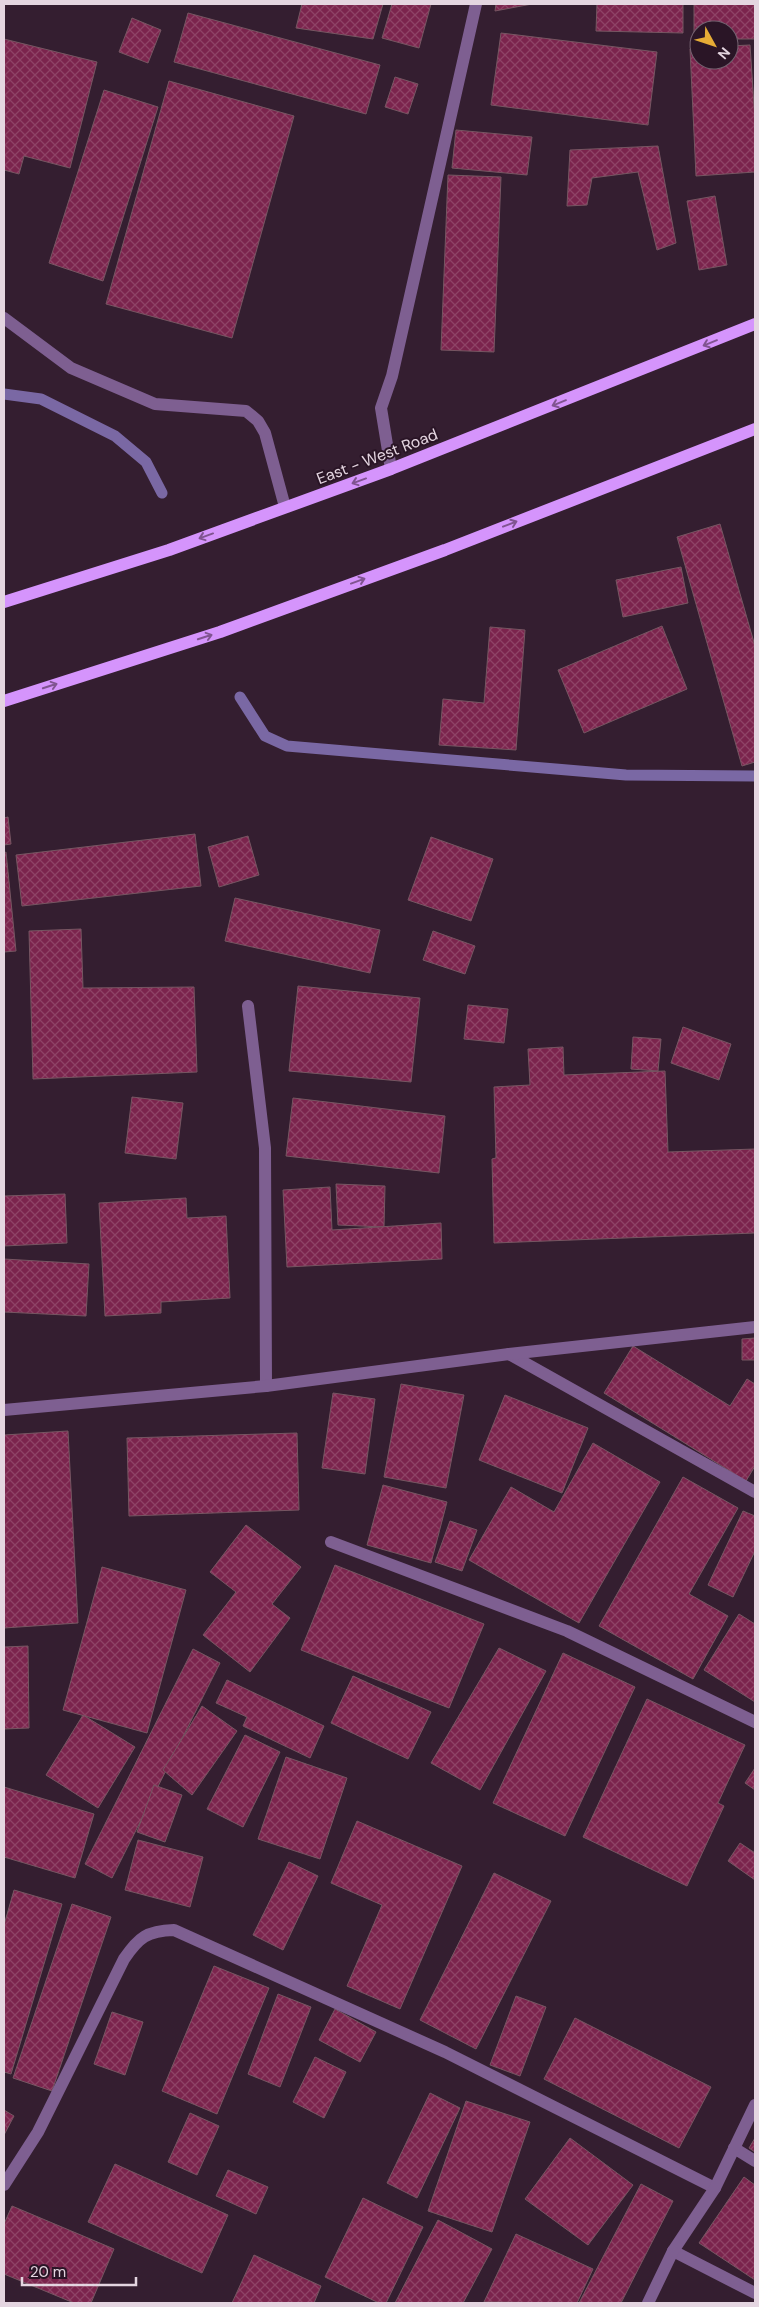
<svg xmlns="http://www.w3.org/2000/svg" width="759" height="2307" font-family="'DM Sans',sans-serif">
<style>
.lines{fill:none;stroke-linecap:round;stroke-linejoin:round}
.stream{stroke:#7a68a4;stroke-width:11}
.building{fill:url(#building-cross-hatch);stroke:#765662}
.minor{stroke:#7e5f91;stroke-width:12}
.major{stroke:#d594fc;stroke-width:12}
.oneway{stroke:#805491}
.labels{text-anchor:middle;stroke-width:4;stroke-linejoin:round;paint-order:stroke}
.street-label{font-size:16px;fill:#e4d5e0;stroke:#2a1526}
</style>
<defs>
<pattern id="building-cross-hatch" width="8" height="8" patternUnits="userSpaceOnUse" patternTransform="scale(1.25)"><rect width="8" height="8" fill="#7b244d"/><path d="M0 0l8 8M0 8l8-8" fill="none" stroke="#8e4366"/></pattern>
</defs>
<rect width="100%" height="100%" fill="#341e30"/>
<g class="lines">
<g class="stream">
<polyline points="4,394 41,399 115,436 146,462 162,493"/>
<polyline points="240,697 265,736 287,746 626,775 755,776"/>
</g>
</g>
<g class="building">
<polygon points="302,4 383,4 373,39 296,28"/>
<polygon points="392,4 431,4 419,48 382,38"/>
<polygon points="496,4 532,4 495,11"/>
<polygon points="597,4 683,4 683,33 596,31"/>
<polygon points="694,4 755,4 755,39 729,39 729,30 699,30 699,40 694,40"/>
<polygon points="188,13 380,65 366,114 174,62"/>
<polygon points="132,18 161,30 148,63 119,52"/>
<polygon points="501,33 657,52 648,125 491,105"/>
<polygon points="4,39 97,62 70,168 24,156 19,174 4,170"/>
<polygon points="750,45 755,120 755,172 696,176 690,49 699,48 699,60 729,60 729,46"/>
<polygon points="395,77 418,84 408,114 385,107"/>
<polygon points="169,81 294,116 232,338 106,304"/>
<polygon points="104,90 158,107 103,281 49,263"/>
<polygon points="456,130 532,137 527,175 452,168"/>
<polygon points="658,146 676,243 657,250 638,172 592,178 587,205 567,206 570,150"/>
<polygon points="448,175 501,177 494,352 441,350"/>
<polygon points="715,196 727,265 699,270 687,201"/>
<polygon points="720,524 755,646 755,762 742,766 677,537"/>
<polygon points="681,567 688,603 623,617 616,580"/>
<polygon points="662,626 687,689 584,733 558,670"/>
<polygon points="490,627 525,630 516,750 439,745 443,699 484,703"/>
<polygon points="8,817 11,844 4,845 4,818"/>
<polygon points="195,834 201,886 22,906 16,855"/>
<polygon points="248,836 259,875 219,887 208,847"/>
<polygon points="431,837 493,859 471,921 408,900"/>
<polygon points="6,852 16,951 4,952 4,853"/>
<polygon points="235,898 380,930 370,973 225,941"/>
<polygon points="81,929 83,988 194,987 197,1072 33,1079 29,931"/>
<polygon points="433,931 475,946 465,974 423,960"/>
<polygon points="298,986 420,998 411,1082 289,1071"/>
<polygon points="468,1005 508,1009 504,1043 464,1039"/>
<polygon points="683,1027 731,1044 719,1080 671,1063"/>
<polygon points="633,1037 661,1039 658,1071 631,1069"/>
<polygon points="563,1047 564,1075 665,1071 668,1152 755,1149 755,1233 494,1243 492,1159 496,1158 494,1087 530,1085 528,1049"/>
<polygon points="132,1097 183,1103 176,1159 125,1153"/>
<polygon points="293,1098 445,1116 439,1173 286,1156"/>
<polygon points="336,1184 385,1186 384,1227 338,1225"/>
<polygon points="330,1187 332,1230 441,1223 442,1259 287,1267 283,1190"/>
<polygon points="65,1194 67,1243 4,1246 4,1196"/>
<polygon points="186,1198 187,1218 226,1216 230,1298 161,1302 161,1313 105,1316 99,1203"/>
<polygon points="4,1259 89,1264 86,1316 4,1312"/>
<polygon points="755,1338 755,1360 742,1360 742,1339"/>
<polygon points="633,1346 730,1406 747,1379 755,1384 755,1466 746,1481 604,1393"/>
<polygon points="401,1384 464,1395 446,1488 384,1477"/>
<polygon points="333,1393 375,1399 365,1474 322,1468"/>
<polygon points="505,1395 588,1428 562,1493 479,1460"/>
<polygon points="68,1431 78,1623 4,1628 4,1435"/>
<polygon points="297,1433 299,1510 129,1516 127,1438"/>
<polygon points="593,1443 660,1482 579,1623 469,1560 511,1487 554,1512"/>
<polygon points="683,1477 738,1508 689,1594 728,1616 693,1679 599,1626"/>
<polygon points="383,1485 447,1502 431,1563 367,1545"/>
<polygon points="743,1511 755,1516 755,1551 733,1597 708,1585"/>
<polygon points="450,1521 477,1530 462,1571 435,1562"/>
<polygon points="246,1525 301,1567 272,1604 290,1618 250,1672 203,1635 236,1592 210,1572"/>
<polygon points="335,1565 484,1624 449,1708 301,1650"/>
<polygon points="102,1567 186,1590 147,1733 63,1710"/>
<polygon points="739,1614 755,1624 755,1702 704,1670"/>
<polygon points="28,1646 29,1728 4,1729 4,1647"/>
<polygon points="499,1648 546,1671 480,1790 431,1763"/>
<polygon points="193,1649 220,1663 112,1878 85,1864"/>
<polygon points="563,1653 635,1687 565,1836 493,1803"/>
<polygon points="353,1676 431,1712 408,1759 331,1723"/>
<polygon points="227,1680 324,1726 310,1758 243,1726 247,1717 216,1703"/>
<polygon points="647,1699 745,1745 718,1803 724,1806 687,1886 583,1837"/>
<polygon points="202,1706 237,1731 192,1795 163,1770"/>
<polygon points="83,1715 135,1747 98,1808 46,1775"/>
<polygon points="245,1735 280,1752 243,1827 207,1809"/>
<polygon points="286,1757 347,1778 320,1859 258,1839"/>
<polygon points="755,1768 755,1790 745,1783"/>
<polygon points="154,1785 182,1795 165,1842 137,1832"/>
<polygon points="4,1787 94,1814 75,1878 4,1857"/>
<polygon points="357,1821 462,1866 400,2009 347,1986 382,1905 331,1883"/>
<polygon points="138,1840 203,1857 190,1907 125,1890"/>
<polygon points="740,1843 755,1853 755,1880 728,1861"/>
<polygon points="289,1862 318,1876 283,1950 253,1935"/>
<polygon points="494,1873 551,1901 476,2049 420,2020"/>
<polygon points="14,1890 62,1904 11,2074 4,2072 4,1925"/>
<polygon points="72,1904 111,1917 52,2091 13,2078"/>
<polygon points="214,1966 269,1988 217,2114 162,2091"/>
<polygon points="278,1994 311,2007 280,2087 248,2074"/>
<polygon points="516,1996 546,2007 520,2076 490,2065"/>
<polygon points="335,2009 376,2032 360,2062 319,2040"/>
<polygon points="112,2012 143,2022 125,2075 94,2064"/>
<polygon points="575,2018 711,2087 679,2148 544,2079"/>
<polygon points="315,2057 346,2072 324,2118 293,2102"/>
<polygon points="430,2093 460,2108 417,2198 387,2183"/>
<polygon points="466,2101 530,2122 492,2232 428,2211"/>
<polygon points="4,2110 14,2116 4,2135"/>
<polygon points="190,2113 219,2126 197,2175 168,2162"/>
<polygon points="570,2138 633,2185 588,2245 525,2199"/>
<polygon points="755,2138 755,2152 749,2148"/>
<polygon points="115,2164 228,2215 202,2273 88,2222"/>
<polygon points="228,2170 268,2187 256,2214 216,2196"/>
<polygon points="744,2177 755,2185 755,2280 699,2243"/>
<polygon points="641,2184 673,2201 621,2303 579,2303"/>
<polygon points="363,2198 423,2227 386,2303 379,2303 325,2277"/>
<polygon points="12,2206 114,2249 91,2303 74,2303 4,2274 4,2224"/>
<polygon points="438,2220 492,2249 463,2303 395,2303"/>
<polygon points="516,2234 593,2269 577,2303 484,2302"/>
<polygon points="254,2255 321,2286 314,2303 232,2303"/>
</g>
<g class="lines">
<g class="minor">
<polyline points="4,318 71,368 155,404 246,411 258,421 265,433 285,507"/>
<polyline points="391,469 381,408 392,376 476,4"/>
<polyline points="248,1006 265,1148 266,1386"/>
<polyline points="509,1354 755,1492"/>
<polyline points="4,1410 266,1386 509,1354 755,1327"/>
<polyline points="331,1542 567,1631 755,1722"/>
<polyline points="734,2148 755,2161"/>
<path d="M4,2185L38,2132L124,1959C139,1937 147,1931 174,1930L445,2052L715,2188"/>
<polyline points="673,2251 755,2293"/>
<polyline points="648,2303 673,2251 715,2188 755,2105"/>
</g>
<g class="major">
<polyline points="4,602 169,550 391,469 755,324"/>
<polyline points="4,701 220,632 445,550 755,429"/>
</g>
</g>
<defs><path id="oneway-shaft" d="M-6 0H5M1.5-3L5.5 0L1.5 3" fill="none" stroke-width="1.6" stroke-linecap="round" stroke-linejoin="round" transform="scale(1.25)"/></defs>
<g class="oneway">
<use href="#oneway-shaft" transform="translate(710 343) rotate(158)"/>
<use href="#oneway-shaft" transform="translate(559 403) rotate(158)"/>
<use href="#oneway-shaft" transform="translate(359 481) rotate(160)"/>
<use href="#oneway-shaft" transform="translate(510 524) rotate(-21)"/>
<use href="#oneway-shaft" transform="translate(206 536) rotate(160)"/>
<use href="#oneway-shaft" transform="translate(358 581) rotate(-20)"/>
<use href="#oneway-shaft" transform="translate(205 637) rotate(-18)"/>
<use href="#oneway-shaft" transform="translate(50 686) rotate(-18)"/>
</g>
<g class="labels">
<g class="street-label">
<text transform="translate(377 456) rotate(-21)" y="6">East - West Road</text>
</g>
</g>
<rect width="759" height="2307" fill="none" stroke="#e4d5e0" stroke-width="10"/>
<g transform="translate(714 45) rotate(130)"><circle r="24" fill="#2a1526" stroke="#746270"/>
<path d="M0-4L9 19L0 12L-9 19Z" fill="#e6ac36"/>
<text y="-8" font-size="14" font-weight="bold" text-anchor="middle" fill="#e4d5e0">N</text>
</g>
<path d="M22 2277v8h114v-8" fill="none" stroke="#e4d5e0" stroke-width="2.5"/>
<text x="30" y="2277" font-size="15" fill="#e4d5e0" stroke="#2a1526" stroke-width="4" paint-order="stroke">20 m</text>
</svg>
